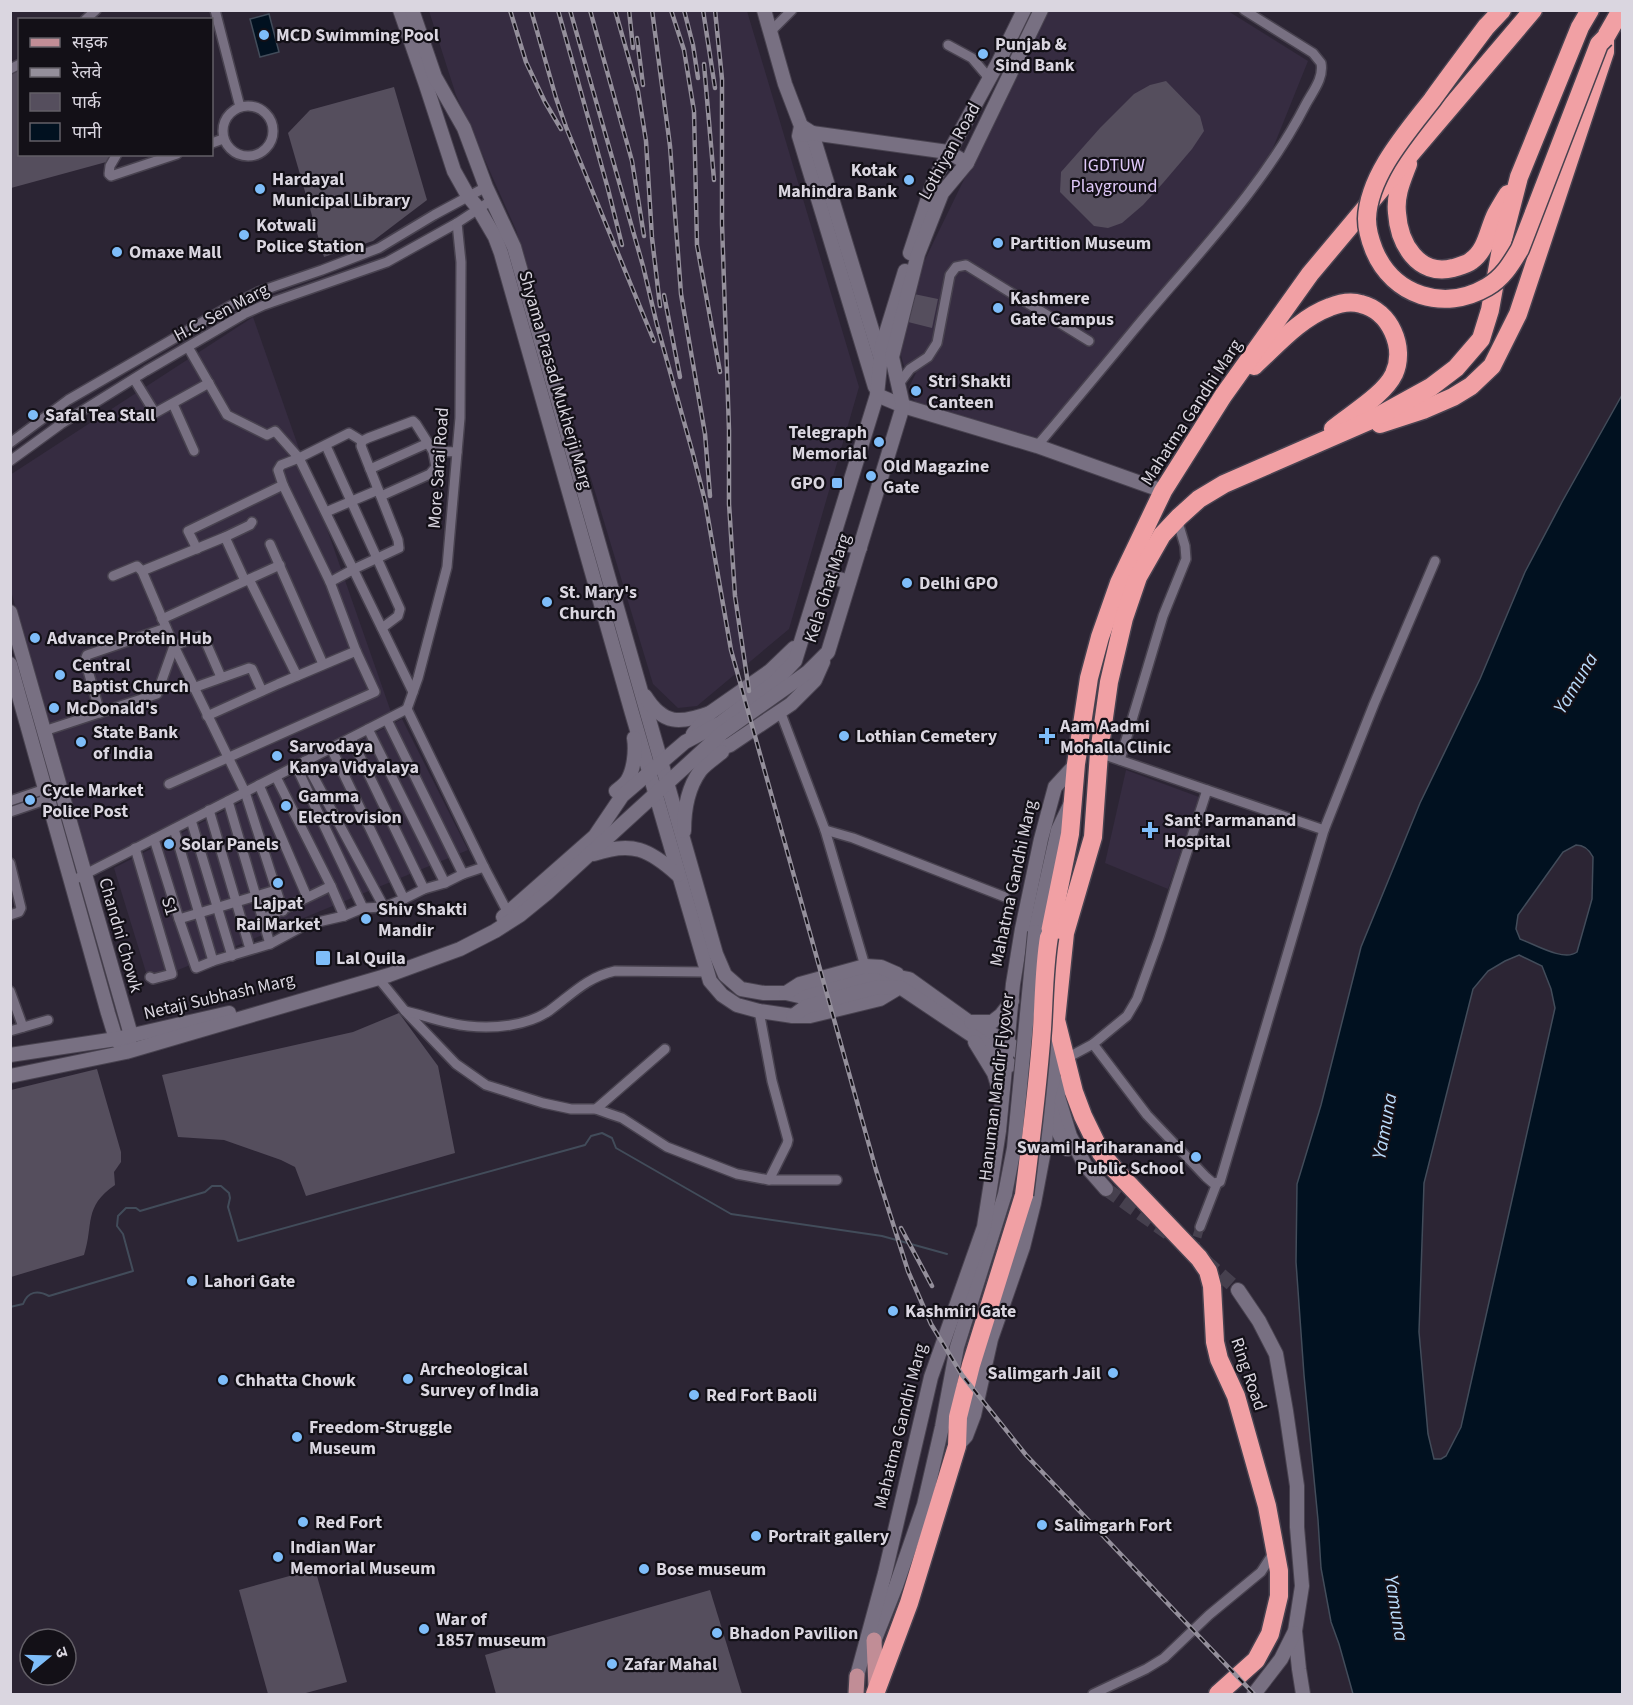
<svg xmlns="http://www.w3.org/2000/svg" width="1633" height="1705" font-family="'Source Sans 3','Noto Sans Devanagari',sans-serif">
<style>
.built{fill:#362c41}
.green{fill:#554e5d}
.water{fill:#011120;stroke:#424c5a;stroke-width:1.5;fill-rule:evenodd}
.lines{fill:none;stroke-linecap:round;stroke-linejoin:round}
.stream{stroke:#424c5a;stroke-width:2}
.street-tunnel{stroke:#46404e;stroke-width:9;stroke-dasharray:9 4.5;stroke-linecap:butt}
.secondary-tunnel{stroke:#46404e;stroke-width:14;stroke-dasharray:14 7;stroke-linecap:butt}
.street-casing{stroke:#48424f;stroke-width:12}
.secondary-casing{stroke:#48424f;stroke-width:16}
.primary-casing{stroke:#48424f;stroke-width:18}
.highway-casing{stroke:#48424f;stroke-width:21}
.street{stroke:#787082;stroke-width:9}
.secondary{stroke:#787082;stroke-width:14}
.primary{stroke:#c18d96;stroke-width:15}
.highway{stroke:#f1a0a4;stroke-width:18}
.rail-casing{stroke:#948f9b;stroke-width:4.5}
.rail{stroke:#131017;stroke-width:2;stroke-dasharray:7;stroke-linecap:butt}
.secondary-bridge-casing{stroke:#48424f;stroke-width:16;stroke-linecap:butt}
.highway-bridge-casing{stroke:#48424f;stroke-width:21;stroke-linecap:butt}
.secondary-bridge{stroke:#787082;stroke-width:14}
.highway-bridge{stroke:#f1a0a4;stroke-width:18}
.poi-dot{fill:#7ebdf9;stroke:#131017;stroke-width:2}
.labels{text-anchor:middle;stroke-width:4.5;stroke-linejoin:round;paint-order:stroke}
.poi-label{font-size:18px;font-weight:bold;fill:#dad6e0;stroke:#131017;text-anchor:start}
.street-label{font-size:18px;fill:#dad6e0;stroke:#131017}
.park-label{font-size:18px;fill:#e0c9fa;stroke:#131017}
.water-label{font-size:20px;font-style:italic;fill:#bbdcfc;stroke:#131017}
</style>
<rect width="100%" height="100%" fill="#2c2534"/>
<g class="built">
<polygon points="429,11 747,11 859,387 789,629 697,706 678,708 653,684 516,230 456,95"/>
<polygon points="1046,11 1228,11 1308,61 1267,163 1120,339 1037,441 916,403 909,393 909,387 916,373 904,366 900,352 917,276"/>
<polygon points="253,317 391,712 89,867 11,591 10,475"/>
<polygon points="402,719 468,850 149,982 114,868"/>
<polygon points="1126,770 1199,797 1168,889 1105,863"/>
</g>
<g class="green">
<polygon points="19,68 20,154 113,155 110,161 11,188 11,73"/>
<polygon points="1166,81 1200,116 1204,131 1192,149 1163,183 1143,205 1122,223 1108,228 1094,226 1060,192 1061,172 1100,128 1134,94 1150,85"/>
<polygon points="394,87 427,200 373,241 324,257 288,133 310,110"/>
<polygon points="914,294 938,299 932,328 908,322"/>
<polygon points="399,1013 438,1066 455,1153 306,1196 295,1167 281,1160 224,1140 178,1137 162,1075 353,1032"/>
<path d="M97,1069L121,1152V1162L114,1172L115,1185C83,1207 94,1224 84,1255L11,1277V1090Z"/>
<polygon points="315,1569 347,1682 302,1694 268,1694 239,1590"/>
<polygon points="710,1590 742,1694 496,1694 485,1655"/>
</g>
<g class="water">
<polygon points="269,14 279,52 260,57 250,19"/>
<path d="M1622,395V1694H1353L1339,1644L1331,1622L1321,1568L1318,1520L1304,1375L1296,1262L1297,1184L1321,1105L1361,947L1420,803L1480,679L1525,572L1562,502ZM1576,845C1584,845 1589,849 1593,857L1592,899L1577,952C1564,962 1534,944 1520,939L1516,929L1518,915L1563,852ZM1519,955L1542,966L1551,989L1555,1008L1461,1427L1446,1456L1441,1459H1434L1428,1434L1419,1332L1424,1183L1473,989L1488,971L1505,961Z"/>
</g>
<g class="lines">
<path class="stream" d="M10,1307L23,1304C28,1291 38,1290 49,1296L133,1271L123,1234L117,1226L118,1216L126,1208H136L140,1211L205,1192L212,1186H221L229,1193L230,1198L228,1207L238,1241L585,1145L591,1136L602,1133L612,1138L616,1148L731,1214L882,1236L947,1254"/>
<polyline class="street-tunnel" points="1193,1250 1200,1227"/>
<g class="secondary-tunnel">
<polyline points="1106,1189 1168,1233"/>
<polyline points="1205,1261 1238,1290"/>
</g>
<defs>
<g id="street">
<polyline points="215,10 240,107"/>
<polyline points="85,20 96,10"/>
<polyline points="770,32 792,10"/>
<polyline points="948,45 972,58 989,78"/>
<polyline points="10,69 20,64"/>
<circle cx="248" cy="131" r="25"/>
<polyline points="212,143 223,139"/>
<polyline points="117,154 110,166 109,174 111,176 177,154"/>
<polyline points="188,347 227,415 267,435 275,431 299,458 413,692"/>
<polyline points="134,379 155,413 209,383"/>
<polyline points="898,385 910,369 928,357 937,343 950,275 956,267 966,265 1089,341"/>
<polyline points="173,404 194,451"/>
<polyline points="10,443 68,400 230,306 258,292 322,270 379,248 434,215 486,187"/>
<path d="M1037,446C1069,408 1101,370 1133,331C1194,257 1262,190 1306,104C1313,91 1324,78 1321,63L1313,53L1244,10"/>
<polyline points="327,448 400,609 398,616 382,628"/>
<polyline points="10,461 61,424 146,371 244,314 264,305 387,262 457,223 492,200"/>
<polyline points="370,469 428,443"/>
<polyline points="381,496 430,474 436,467 433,451"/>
<polyline points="326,512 378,490"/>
<polyline points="225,537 245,581"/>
<polyline points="270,544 323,664"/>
<polyline points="197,549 188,531 283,485 278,470 281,465 299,458 349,433 362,441"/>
<polyline points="142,571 225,537 250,525 252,522"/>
<polyline points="113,576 137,566 142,571 174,646 245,792 283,911"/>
<polyline points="249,579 297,676"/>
<polyline points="330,582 354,569 399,548 398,540 361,446 362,441 368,438 413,421 416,424 433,451 457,452"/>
<polyline points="162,619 280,565"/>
<polyline points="193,688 249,668 252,669 262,691"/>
<polyline points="407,709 418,678 447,567 460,418 461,262 457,223"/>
<polyline points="780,711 825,830 865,966"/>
<polyline points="100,713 85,660 87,655 166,628"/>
<polyline points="207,716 278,684 356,651"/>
<polyline points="387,720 463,874"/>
<polyline points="368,729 445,883"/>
<polyline points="44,731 157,694 174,646 199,636 204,638 221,677"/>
<polyline points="351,738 424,889"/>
<polyline points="331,748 404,899"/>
<polyline points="1099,753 1324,830"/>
<polyline points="1120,760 1163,616 1186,559 1185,546 1177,519"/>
<polyline points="305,761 384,907"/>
<polyline points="296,766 363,908"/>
<polyline points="276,777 331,886 344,916"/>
<polyline points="169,784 375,692 356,651 330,582 283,485"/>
<polyline points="259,785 307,897"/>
<polyline points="10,801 48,788"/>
<polyline points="228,801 270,944"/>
<polyline points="209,810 250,949"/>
<polyline points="10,812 51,798"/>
<polyline points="191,820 232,956"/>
<polyline points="174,829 213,961"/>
<polyline points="825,830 853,838 1005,897"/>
<polyline points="154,839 179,919 196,968 213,961 270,944 305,925 344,916 363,908 384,907 404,899 424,889 445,883 463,874 484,867 407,709"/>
<polyline points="135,848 172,974 153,979 150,977"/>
<polyline points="10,863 21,908 19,912 10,915"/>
<polyline points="484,867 508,913"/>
<polyline points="72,881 407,709"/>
<polyline points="179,919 276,890"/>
<polyline points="263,919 331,886"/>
<polyline points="379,979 405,1011 456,1064 486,1085 543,1103 571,1109 596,1109 610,1114 622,1118 667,1147 737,1174 769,1180 837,1180"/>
<polyline points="10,991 23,1027"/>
<path d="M405,1011C426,1016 447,1024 468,1026C493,1029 527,1026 549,1011C571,995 587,977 615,971L707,972"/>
<polyline points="759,1011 772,1081 788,1140 787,1144 769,1180"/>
<polyline points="10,1031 48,1020"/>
<polyline points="1093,1044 1147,1115 1206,1177 1213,1183 1220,1182 1324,830 1374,704 1435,561"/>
<polyline points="1067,1058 1093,1044 1127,1016 1137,999 1159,938 1207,790"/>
<polyline points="596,1109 665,1049"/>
<polyline points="1200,1227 1217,1183"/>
<polyline points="1093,1694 1146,1669 1164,1658 1209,1615 1261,1572 1274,1552"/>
</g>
<g id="secondary">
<polyline points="400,10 426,85 454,171 468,196 478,208 495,237 501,253 632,713 710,981 722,995 737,1005 759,1011 793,1016 810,1016 880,999 900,987"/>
<polyline points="412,10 435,77 464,128 486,187 514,247 716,954 725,975 741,989 764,993 786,993 799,996 867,978 899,977 909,979 969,1022 1007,1042 1053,1080 1074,1092"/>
<polyline points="764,10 785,84 801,126 799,136 875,387"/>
<polyline points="801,126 812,133 880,356"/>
<polyline points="804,135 812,133 948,152 967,163"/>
<polyline points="910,253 934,180 999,61 1024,10"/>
<polyline points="877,395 903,406 1037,446 1163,491"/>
<polyline points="833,540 860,548"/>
<polyline points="822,574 849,582"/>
<polyline points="10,612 131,1035 128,1044"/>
<polyline points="10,664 108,1013 116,1039 121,1045"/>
<path d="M645,696C663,725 680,724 710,713"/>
<polyline points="693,734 710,713 770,671 794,648"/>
<polyline points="704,755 730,745 791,704 815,680 823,662"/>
<path d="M616,791C620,788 624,785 627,781C634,770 636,751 634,738"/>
<path d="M684,831C684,810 687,789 700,771C705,764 715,758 722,752"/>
<path d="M594,854C632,841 649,849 678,875"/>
<polyline points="503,917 595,836 622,796 685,742 719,724 775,682 795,661 877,395 882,346 905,271"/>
<polyline points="1035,932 1058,830 1070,805"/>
<polyline points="786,993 800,984 865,966 881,967 897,974"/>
<polyline points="793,1016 805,1007 851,994 874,988 900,987 997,1052 1010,1065"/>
<polyline points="971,1022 992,1022 1001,1015 1012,1001"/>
<polyline points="975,1042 994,1073 999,1089"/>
<polyline points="10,1055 116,1039 229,1013"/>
<polyline points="10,1076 126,1052 389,975 460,949 495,931 520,915 547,893 722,733 808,672 828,652 903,406 892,357 918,254 942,193 967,163 1041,10"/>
<polyline points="1053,1080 1070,1136 1085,1165 1106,1189"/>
<polyline points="1051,1109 1056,1127 1067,1149"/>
<polyline points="1238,1290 1259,1321 1276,1354 1286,1411 1297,1486 1297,1527 1302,1586 1295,1631 1299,1669 1303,1694"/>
<polyline points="957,1446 966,1436 974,1415 991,1339 1023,1247 1034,1203 1045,1145 1048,1098 1053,1080 1055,1032"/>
<polyline points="873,1644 896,1586 924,1505 942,1427 957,1347 1005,1194"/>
<polyline points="857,1676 885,1573 931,1377 984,1227 999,1131 1013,984 1022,929 1041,839 1055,787 1076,764"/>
<polyline points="1254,1694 1281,1659 1294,1633"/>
</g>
<g id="primary">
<polyline points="874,1640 876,1688"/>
<polyline points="856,1694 857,1676"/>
</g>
<g id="highway">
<polyline points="1486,27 1502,10"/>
<path d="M1408,164C1402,180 1395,195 1397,213C1399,243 1418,277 1453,268C1459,266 1466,265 1471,261C1487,250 1488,230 1496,214C1500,207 1504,200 1508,194"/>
<path d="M1254,366C1277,345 1300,318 1330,307C1340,303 1351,301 1361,304C1390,311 1406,347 1394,374C1384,395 1351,414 1333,429"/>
<polyline points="1380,424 1423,410 1453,397 1471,386 1492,366 1518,314 1605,52 1605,38 1621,10"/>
<polyline points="1049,937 1070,834 1076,764 1089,678 1100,637 1119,583 1163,491 1223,396 1310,274 1414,150 1533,10"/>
<polyline points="875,1694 909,1603 957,1446 958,1417 971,1365 1024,1195"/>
<polyline points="1218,1694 1256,1660 1270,1634 1279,1596 1279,1571 1267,1506 1236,1396 1219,1359 1215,1342 1212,1286 1208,1271 1199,1258 1115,1170 1101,1153 1083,1116 1074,1092 1056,1020 1065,933 1093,837 1099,753 1109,682 1124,618 1138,577 1162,535 1179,517 1199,499 1224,484 1371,420 1431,387 1456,368 1481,339 1490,310 1502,243 1519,177 1580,27 1590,10"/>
</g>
</defs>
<use href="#street" class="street-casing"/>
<use href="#secondary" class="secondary-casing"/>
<use href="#primary" class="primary-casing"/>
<use href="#highway" class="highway-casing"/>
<use href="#street" class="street"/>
<use href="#secondary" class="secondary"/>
<use href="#primary" class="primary"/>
<use href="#highway" class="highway"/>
<defs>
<g id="rail">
<polyline points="510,10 526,62 545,102 561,129"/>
<polyline points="531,10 556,98 566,127 654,341"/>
<polyline points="558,10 608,189 622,245"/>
<polyline points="570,10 643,266 657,325 693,454 705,501 731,650 876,1170 908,1271 931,1324 962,1375 1026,1455 1254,1694"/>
<polyline points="590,10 632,161 644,236"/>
<polyline points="615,10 638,91 646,141 652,238 660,306"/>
<polyline points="629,10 633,48"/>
<polyline points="652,10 670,146 681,294 705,434 710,496"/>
<polyline points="671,10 684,50 694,111 697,245 720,372"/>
<polyline points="684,10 693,45 698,78"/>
<polyline points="703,10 715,88"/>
<polyline points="715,10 722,79 722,224 729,430 729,504 735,596 749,691"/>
<polyline points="637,38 643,85"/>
<polyline points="704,64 714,180"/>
<polyline points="664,295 680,377"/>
<polyline points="901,1228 932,1286"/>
</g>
</defs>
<use href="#rail" class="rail-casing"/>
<use href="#rail" class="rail"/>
<defs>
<polyline id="secondary-bridge" points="1005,1194 1014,1148 1035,932"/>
<g id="highway-bridge">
<path d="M1486,27C1468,51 1450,75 1432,100C1407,132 1368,176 1367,219C1367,229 1370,240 1374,250C1393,296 1444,312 1487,287C1503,278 1511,264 1520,249L1599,44L1605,38"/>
<path d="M1024,1195C1031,1140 1038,1084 1042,1029C1044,998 1044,967 1049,937"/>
</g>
</defs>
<use href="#secondary-bridge" class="secondary-bridge-casing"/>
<use href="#highway-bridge" class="highway-bridge-casing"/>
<use href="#secondary-bridge" class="secondary-bridge"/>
<use href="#highway-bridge" class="highway-bridge"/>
</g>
<g class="poi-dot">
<circle cx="264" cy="35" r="6"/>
<circle cx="983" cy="54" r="6"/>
<circle cx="909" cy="180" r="6"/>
<circle cx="260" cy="189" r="6"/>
<circle cx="244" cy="235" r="6"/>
<circle cx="998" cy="243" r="6"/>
<circle cx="117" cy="252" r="6"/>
<circle cx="998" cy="308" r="6"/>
<circle cx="916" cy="391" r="6"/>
<circle cx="33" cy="415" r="6"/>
<circle cx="879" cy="442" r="6"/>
<circle cx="871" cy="476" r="6"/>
<rect x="831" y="477" width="12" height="12" rx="3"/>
<circle cx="907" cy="583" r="6"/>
<circle cx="547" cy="602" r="6"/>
<circle cx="35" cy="638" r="6"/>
<circle cx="60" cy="675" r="6"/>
<circle cx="54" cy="708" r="6"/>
<circle cx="844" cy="736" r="6"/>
<path d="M1044 727h6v6h6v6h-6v6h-6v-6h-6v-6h6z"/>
<circle cx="81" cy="742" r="6"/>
<circle cx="277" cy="756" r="6"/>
<circle cx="30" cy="800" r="6"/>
<circle cx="286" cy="806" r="6"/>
<path d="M1147 821h6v6h6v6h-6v6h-6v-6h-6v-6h6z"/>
<circle cx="169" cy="844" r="6"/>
<circle cx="278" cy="883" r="6"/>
<circle cx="366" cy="919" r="6"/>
<rect x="315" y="950" width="16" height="16" rx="3"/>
<circle cx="1196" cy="1157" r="6"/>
<circle cx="192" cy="1281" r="6"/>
<circle cx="893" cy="1311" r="6"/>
<circle cx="1113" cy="1373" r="6"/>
<circle cx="408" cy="1379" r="6"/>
<circle cx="223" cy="1380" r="6"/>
<circle cx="694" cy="1395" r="6"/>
<circle cx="297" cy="1437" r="6"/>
<circle cx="303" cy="1522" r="6"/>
<circle cx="1042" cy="1525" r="6"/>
<circle cx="756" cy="1536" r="6"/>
<circle cx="278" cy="1557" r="6"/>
<circle cx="644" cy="1569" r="6"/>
<circle cx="424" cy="1629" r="6"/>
<circle cx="717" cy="1633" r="6"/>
<circle cx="612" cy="1664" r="6"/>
</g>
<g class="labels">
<g class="poi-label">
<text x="276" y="41">MCD Swimming Pool</text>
<text x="995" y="50">Punjab &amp;<tspan x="995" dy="21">Sind Bank</tspan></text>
<text x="897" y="176" text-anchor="end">Kotak<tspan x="897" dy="21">Mahindra Bank</tspan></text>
<text x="272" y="185">Hardayal<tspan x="272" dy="21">Municipal Library</tspan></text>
<text x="256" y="231">Kotwali<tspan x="256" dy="21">Police Station</tspan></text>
<text x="1010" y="249">Partition Museum</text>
<text x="129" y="258">Omaxe Mall</text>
<text x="1010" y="304">Kashmere<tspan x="1010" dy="21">Gate Campus</tspan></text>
<text x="928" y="387">Stri Shakti<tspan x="928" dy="21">Canteen</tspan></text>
<text x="45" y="421">Safal Tea Stall</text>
<text x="867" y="438" text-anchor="end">Telegraph<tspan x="867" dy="21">Memorial</tspan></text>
<text x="883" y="472">Old Magazine<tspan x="883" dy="21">Gate</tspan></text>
<text x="825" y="489" text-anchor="end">GPO</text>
<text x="919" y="589">Delhi GPO</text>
<text x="559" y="598">St. Mary's<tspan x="559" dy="21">Church</tspan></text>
<text x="47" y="644">Advance Protein Hub</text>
<text x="72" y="671">Central<tspan x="72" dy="21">Baptist Church</tspan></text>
<text x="66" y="714">McDonald's</text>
<text x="1060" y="732">Aam Aadmi<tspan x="1060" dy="21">Mohalla Clinic</tspan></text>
<text x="93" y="738">State Bank<tspan x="93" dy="21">of India</tspan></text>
<text x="856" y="742">Lothian Cemetery</text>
<text x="289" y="752">Sarvodaya<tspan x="289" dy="21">Kanya Vidyalaya</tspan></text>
<text x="42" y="796">Cycle Market<tspan x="42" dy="21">Police Post</tspan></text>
<text x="298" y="802">Gamma<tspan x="298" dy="21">Electrovision</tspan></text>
<text x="1164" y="826">Sant Parmanand<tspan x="1164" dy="21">Hospital</tspan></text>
<text x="181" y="850">Solar Panels</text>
<text x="278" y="909" text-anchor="middle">Lajpat<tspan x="278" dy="21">Rai Market</tspan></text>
<text x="378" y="915">Shiv Shakti<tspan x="378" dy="21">Mandir</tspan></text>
<text x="336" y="964">Lal Quila</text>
<text x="1184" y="1153" text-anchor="end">Swami Hariharanand<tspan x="1184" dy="21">Public School</tspan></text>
<text x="204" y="1287">Lahori Gate</text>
<text x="905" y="1317">Kashmiri Gate</text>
<text x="420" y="1375">Archeological<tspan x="420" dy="21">Survey of India</tspan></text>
<text x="1101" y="1379" text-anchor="end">Salimgarh Jail</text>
<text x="235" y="1386">Chhatta Chowk</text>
<text x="706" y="1401">Red Fort Baoli</text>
<text x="309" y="1433">Freedom-Struggle<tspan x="309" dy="21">Museum</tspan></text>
<text x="315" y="1528">Red Fort</text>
<text x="1054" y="1531">Salimgarh Fort</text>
<text x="768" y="1542">Portrait gallery</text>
<text x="290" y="1553">Indian War<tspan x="290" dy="21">Memorial Museum</tspan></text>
<text x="656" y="1575">Bose museum</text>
<text x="436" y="1625">War of<tspan x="436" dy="21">1857 museum</tspan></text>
<text x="729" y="1639">Bhadon Pavilion</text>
<text x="624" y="1670">Zafar Mahal</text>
</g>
<g class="street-label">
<text transform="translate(949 151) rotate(-61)" y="6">Lothiyan Road</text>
<text transform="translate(221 312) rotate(-28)" y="6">H.C. Sen Marg</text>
<text transform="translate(556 380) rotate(74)" y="6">Shyama Prasad Mukherji Marg</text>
<text transform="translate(1191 412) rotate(-57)" y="6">Mahatma Gandhi Marg</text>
<text transform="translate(438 468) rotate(-86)" y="6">More Sarai Road</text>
<text transform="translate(827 588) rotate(-72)" y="6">Kela Ghat Marg</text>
<text transform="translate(1013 883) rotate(-78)" y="6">Mahatma Gandhi Marg</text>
<text transform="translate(170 906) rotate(73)" y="6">S1</text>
<text transform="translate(121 935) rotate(74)" y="6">Chandni Chowk</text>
<text transform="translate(219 996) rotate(-13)" y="6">Netaji Subhash Marg</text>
<text transform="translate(996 1087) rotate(-83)" y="6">Hanuman Mandir Flyover</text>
<text transform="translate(1249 1374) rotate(71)" y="6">Ring Road</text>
<text transform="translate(900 1426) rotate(-76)" y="6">Mahatma Gandhi Marg</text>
</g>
<g class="park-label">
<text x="1114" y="171">IGDTUW<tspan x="1114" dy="21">Playground</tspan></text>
</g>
<g class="water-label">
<text transform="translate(1575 683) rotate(-59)" y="7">Yamuna</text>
<text transform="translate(1384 1126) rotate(-80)" y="7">Yamuna</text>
<text transform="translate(1397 1608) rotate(81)" y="7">Yamuna</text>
</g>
</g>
<rect width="1633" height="1705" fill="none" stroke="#dad6e0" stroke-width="24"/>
<rect x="18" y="18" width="195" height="138" fill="#131017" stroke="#635f67" stroke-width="1.5"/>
<rect x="30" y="38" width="30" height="9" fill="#c18d96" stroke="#635f67" stroke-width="1.5"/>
<text x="72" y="48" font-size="18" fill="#dad6e0">सड़क</text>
<rect x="30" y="68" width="30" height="9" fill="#948f9b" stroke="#635f67" stroke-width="1.5"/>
<text x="72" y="78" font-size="18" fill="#dad6e0">रेलवे</text>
<rect x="30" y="93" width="30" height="18" fill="#554e5d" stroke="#635f67" stroke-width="1.5"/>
<text x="72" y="108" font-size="18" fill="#dad6e0">पार्क</text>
<rect x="30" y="123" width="30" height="18" fill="#011120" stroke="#635f67" stroke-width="1.5"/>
<text x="72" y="138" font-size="18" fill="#dad6e0">पानी</text>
<g transform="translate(48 1657) rotate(71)"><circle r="28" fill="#131017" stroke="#635f67" stroke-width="1.5"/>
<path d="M0-4.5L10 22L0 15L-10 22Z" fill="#7ebdf9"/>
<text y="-9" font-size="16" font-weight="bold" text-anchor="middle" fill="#dad6e0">उ</text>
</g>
</svg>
